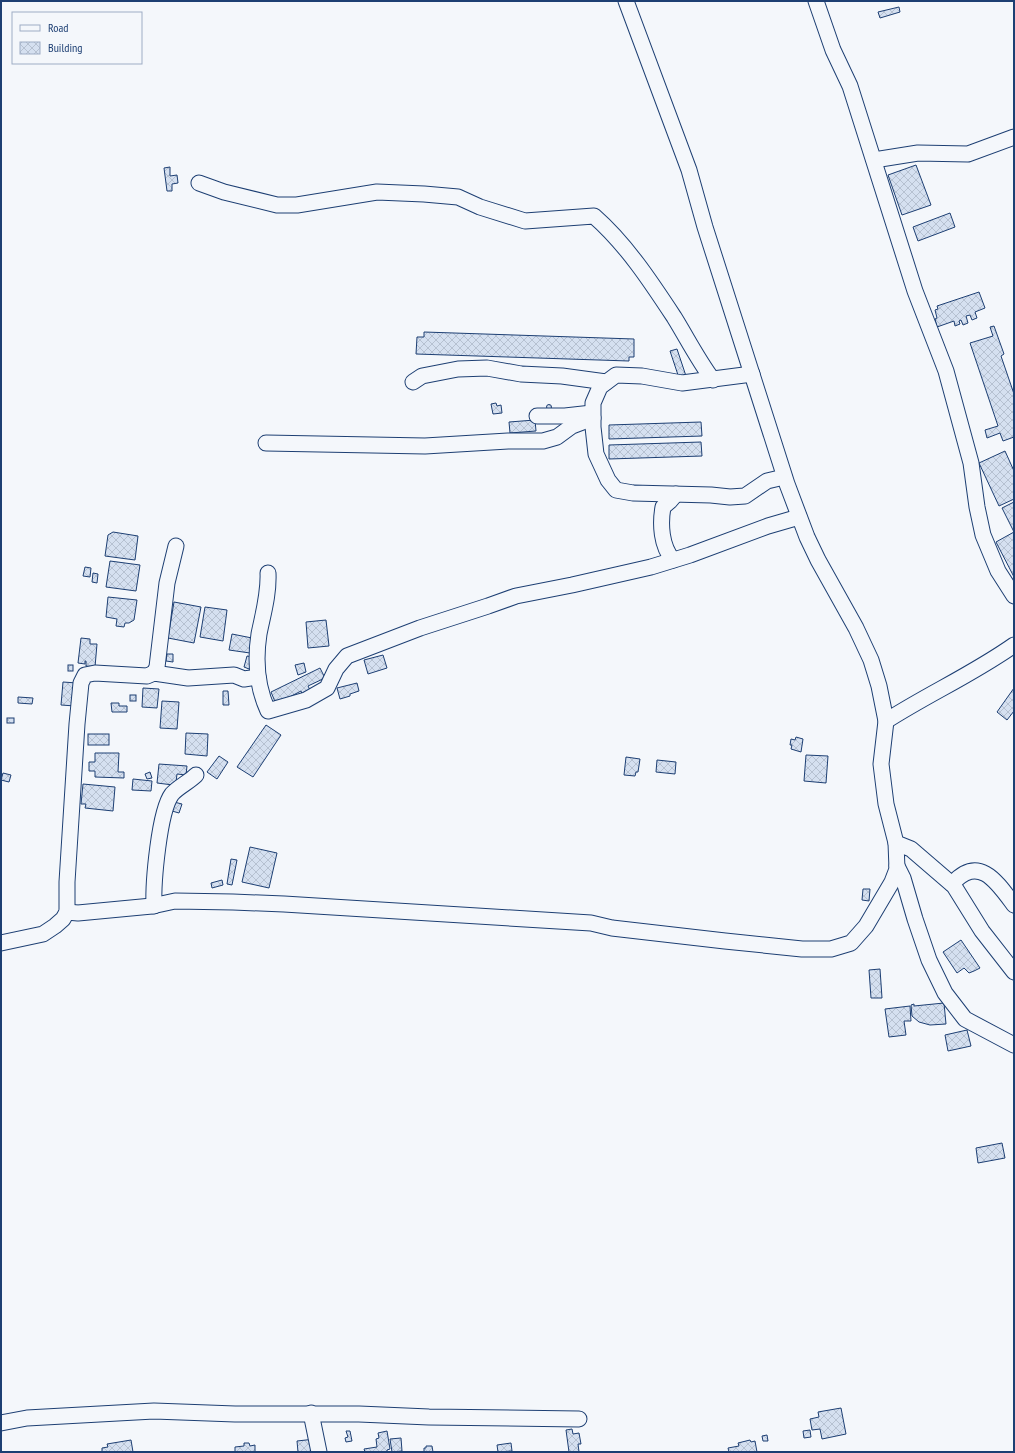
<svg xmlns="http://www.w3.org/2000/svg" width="1015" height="1453" font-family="'PT Sans Narrow',sans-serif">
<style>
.building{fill:url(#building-cross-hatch);stroke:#1d3f73}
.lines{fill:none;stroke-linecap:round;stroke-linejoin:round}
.minor-casing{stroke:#1d3f73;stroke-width:17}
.minor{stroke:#f4f7fb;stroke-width:15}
</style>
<defs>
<pattern id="building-cross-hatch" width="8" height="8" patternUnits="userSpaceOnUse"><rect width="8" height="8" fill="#d5e0f0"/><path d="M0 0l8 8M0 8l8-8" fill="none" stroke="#b6c1d1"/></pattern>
</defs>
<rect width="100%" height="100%" fill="#f4f7fb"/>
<g class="building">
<polygon points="899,7 900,12 880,18 878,12"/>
<polygon points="916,165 931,205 902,215 888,175"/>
<polygon points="170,167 170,176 177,175 178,183 172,184 172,191 167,191 164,168"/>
<polygon points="950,213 955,227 918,241 913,227"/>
<polygon points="979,292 985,308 975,312 977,318 972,320 970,315 966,316 968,323 963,325 961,320 959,321 960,324 955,326 954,321 937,327 935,319 937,318 935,310 938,309 937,306"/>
<polygon points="994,326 1004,354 1001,356 1014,394 1014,437 1003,441 1000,433 987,438 985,430 998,426 970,343 993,336 990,327"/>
<polygon points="424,332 634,339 634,357 629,357 629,361 416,354 417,337 424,337"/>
<polygon points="677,349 686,376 679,378 670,351"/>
<polygon points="496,403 497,406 501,405 502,413 493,414 491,404"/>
<circle cx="549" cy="407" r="2.5"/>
<polygon points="535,420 536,431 510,433 509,422"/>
<polygon points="701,422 702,436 609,439 609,425"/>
<polygon points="701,442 702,456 609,459 609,445"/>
<polygon points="1005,451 1014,471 1014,499 999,506 979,463"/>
<polygon points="1014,502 1014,532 1002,508"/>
<polygon points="113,532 138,536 135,560 105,556 108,535"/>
<polygon points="1014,532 1014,577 996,542"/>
<polygon points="110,561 140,565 136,591 106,587"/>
<polygon points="85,567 91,568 90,577 83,576"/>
<polygon points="93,573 98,574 97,583 92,582"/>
<polygon points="108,597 137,600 134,620 129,623 125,623 124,627 116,626 117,619 106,617"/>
<polygon points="174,602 201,607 194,643 168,638"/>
<polygon points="205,607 227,610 223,641 200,637"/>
<polygon points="326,620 329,646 308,648 306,622"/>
<polygon points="232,634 252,638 250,653 229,650"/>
<polygon points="81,638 90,639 90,644 97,644 95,667 86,666 86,661 85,661 85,664 78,663"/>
<polygon points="167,654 173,654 173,662 166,661"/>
<polygon points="383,655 387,668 368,674 364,660"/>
<polygon points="247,656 253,657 249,669 244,667"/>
<polygon points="304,663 306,672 298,675 295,665"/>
<rect x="68" y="665" width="5" height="6"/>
<polygon points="320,668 325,678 308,686 310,690 302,694 301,691 276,704 271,692"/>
<polygon points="63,682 77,683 75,706 61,705"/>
<polygon points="357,683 359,691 350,694 350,696 340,699 337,688"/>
<polygon points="143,688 159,689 157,708 142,707"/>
<polygon points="1014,688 1014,711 1007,720 997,712"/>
<polygon points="223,691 228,691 229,705 223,705"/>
<rect x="130" y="695" width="6" height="6"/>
<polygon points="18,697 33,698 32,704 18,703"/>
<polygon points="162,701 179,702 177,729 160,728"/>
<polygon points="111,703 119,703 119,706 127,706 127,712 112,712"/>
<rect x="7" y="718" width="7" height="5"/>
<polygon points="266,725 281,735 253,777 237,767"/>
<polygon points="186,733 208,734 207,756 185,754"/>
<rect x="88" y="734" width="21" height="11"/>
<polygon points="796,737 803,739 801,752 791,749 792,745 790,745 791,739 795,740"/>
<polygon points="95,753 119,753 118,772 124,772 124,778 95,777 95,771 89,771 89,762 95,762"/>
<polygon points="806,755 828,756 826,783 804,781"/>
<polygon points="219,756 228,762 217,779 207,772"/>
<polygon points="626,757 640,759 638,772 636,772 635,776 624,775"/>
<polygon points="657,760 676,762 675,774 656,772"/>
<polygon points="159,764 187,766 186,775 177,774 176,782 173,785 157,783"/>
<polygon points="150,772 152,778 147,779 145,774"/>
<polygon points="3,773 11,775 9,782 1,780"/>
<polygon points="133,779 152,781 151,791 132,790"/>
<polygon points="83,784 115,787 113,811 85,808 86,804 81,804"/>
<polygon points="174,802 182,804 179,813 172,811"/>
<polygon points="250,847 277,853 269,888 242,882"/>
<polygon points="231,859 237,860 232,885 227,884"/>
<polygon points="222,880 223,885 212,888 211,883"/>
<polygon points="863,889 870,889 869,901 862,900"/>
<polygon points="961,940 980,968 974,971 969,973 964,968 957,973 943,952"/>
<polygon points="880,969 882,998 871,998 869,970"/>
<polygon points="944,1003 946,1024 930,1025 919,1022 912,1016 911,1005 914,1004 914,1006"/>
<polygon points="910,1006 911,1021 904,1021 906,1035 889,1037 885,1009"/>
<polygon points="967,1030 971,1046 948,1051 945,1035"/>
<polygon points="1002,1143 1005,1158 978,1163 976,1148"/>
<polygon points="841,1408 846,1434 822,1439 820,1429 812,1430 810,1419 819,1417 818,1412"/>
<polygon points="572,1429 573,1434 579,1433 581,1444 578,1444 579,1452 569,1452 566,1430"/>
<polygon points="810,1430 811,1437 804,1438 803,1431"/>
<polygon points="346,1431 350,1431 352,1441 346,1442 345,1438 348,1437"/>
<polygon points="387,1431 390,1449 387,1450 387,1452 365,1452 364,1449 377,1447 376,1439 379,1438 378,1433"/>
<polygon points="767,1435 768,1441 763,1441 762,1436"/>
<polygon points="401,1438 402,1451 392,1452 390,1439"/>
<polygon points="315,1439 316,1452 298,1452 297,1441"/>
<polygon points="131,1440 133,1452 102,1452 102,1448 108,1447 107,1444"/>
<polygon points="750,1440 751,1442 755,1441 757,1452 729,1452 728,1448 739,1446 738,1443"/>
<polygon points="244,1443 249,1443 250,1446 255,1445 255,1452 235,1452 235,1447 244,1446"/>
<polygon points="511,1443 512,1451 498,1452 497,1445"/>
<polygon points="426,1446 432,1446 433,1452 424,1452 424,1448 426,1448"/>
</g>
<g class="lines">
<defs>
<g id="minor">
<polyline points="626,1 689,170 705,227 787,484 807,537 818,560 856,628 871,660 879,686 886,721 881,764 886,804 896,843 911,849 954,886 982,931 1014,972"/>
<polyline points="816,1 833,50 850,86 915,291 946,371 971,463 977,507 983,535 998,571 1014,596"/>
<polyline points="874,160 918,153 968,154 1014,137"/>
<path d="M199,183L224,192L277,205H297L377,192L424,194L458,197L480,207L525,221L594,216C626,244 651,282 674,317C687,338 698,360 713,380"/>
<polyline points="752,374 682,383 642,376 616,375 600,387 593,403 593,427 596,454 608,480 616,490 633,493 711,495 730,497 745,496 767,481 784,477"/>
<polyline points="413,382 422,376 458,369 487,368 521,374 562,376 606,382"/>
<polyline points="537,416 565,416 592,413"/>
<polyline points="266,443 425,446 508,441 543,441 557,437 572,426 593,418"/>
<path d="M673,560C661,546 660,524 663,507L670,501L676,494"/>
<path d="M268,573C269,594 263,614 259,634C255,660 257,687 268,711L306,700L327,688L336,669L347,656L420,628L488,606L516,596L572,585L651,567L690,555L768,526L799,517"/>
<polyline points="154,673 157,667 167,583 176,546"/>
<path d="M886,721C928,694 973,674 1014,645"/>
<polyline points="897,866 903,878 915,919 929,960 945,993 965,1019 1014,1045"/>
<path d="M952,884C979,854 997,882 1014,905"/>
<path d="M154,906C153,883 159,811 172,794C178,787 189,782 196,775"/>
<polyline points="67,912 78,913 152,906 175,901 233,902 284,904 591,923 612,928 725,941 802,949 831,949 851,943 866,926 892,882 897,869 896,843"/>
<polyline points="1,943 43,934 55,926 63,919 67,912 67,882 77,724 81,683 85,675 95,673 147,676 154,673 188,678 234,675 244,679 258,677"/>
<polyline points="311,1413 319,1452"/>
<polyline points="1,1423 27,1418 154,1411 235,1414 359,1414 429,1417 579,1419"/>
</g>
</defs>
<use href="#minor" class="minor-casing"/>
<use href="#minor" class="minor"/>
</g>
<rect width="1015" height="1453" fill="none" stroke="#1d3f73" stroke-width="4"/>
<rect x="12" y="12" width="130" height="52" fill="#f4f7fb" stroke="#9eadc5"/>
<rect x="20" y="25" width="20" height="6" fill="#f4f7fb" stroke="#9eadc5"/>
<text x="48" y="32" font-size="12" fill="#1d3f73">Road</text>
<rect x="20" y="42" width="20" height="12" fill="url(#building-cross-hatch)" stroke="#9eadc5"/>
<text x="48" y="52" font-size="12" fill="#1d3f73">Building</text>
</svg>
